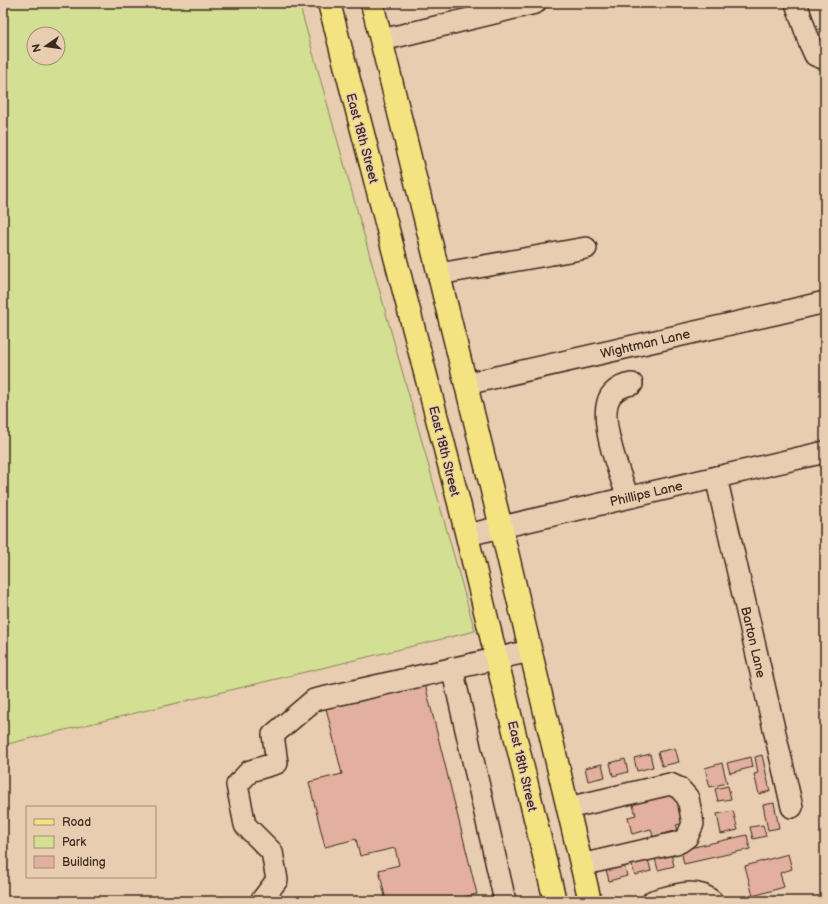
<svg xmlns="http://www.w3.org/2000/svg" width="828" height="904" font-family="'Balsamiq Sans',sans-serif">
<style>
.green{fill:#d3e093;stroke:#878558;fill-rule:evenodd}
.building{fill:#e3af9f;stroke:#3b2a1e}
.lines{fill:none;stroke-linecap:round;stroke-linejoin:round}
.minor-casing{stroke:#3b2a1e;stroke-width:24}
.major-casing{stroke:#3b2a1e;stroke-width:25}
.minor{stroke:#e9cdb0;stroke-width:21}
.major{stroke:#f5e381;stroke-width:22}
.labels{text-anchor:middle;stroke-width:3;stroke-linejoin:round;paint-order:stroke}
.street-label{font-size:13px;fill:#3b2a1e;stroke:#e9cdb0}
</style>
<rect width="100%" height="100%" fill="#e9cdb0"/>
<filter id="ink" filterUnits="userSpaceOnUse"><feTurbulence type="fractalNoise" baseFrequency=".025" numOctaves="2"/><feDisplacementMap in="SourceGraphic" scale="8" xChannelSelector="R" yChannelSelector="G"/><feConvolveMatrix kernelMatrix="1 2 1 2 8 2 1 2 1" color-interpolation-filters="sRGB"/></filter>
<g filter="url(#ink)">
<path class="green" d="M3,3H299L475,631L3,745ZM34,34H58V58H34Z"/>
<g class="building">
<polygon points="425,684 477,894 447,901 386,901 379,870 399,865 395,848 360,856 356,839 325,847 309,782 342,774 326,708"/>
<polygon points="675,748 679,762 662,766 658,752"/>
<polygon points="650,754 653,767 637,771 634,758"/>
<polygon points="762,755 770,791 759,794 754,774 758,773 755,757"/>
<polygon points="751,757 753,767 730,773 727,763"/>
<polygon points="625,759 628,772 613,776 610,763"/>
<polygon points="722,763 727,783 710,787 705,768"/>
<polygon points="602,764 605,777 588,781 585,768"/>
<polygon points="728,786 731,799 718,801 715,789"/>
<polygon points="675,790 684,823 676,825 678,830 653,837 651,829 632,834 628,817 636,815 632,802"/>
<polygon points="774,803 779,828 768,830 763,805"/>
<polygon points="733,811 738,830 721,834 717,814"/>
<polygon points="763,825 766,836 753,839 750,827"/>
<polygon points="747,835 750,849 684,864 681,850"/>
<polygon points="671,854 674,866 658,870 655,858"/>
<polygon points="788,854 792,869 780,873 784,887 753,896 745,866"/>
<polygon points="648,859 651,871 635,875 631,863"/>
<polygon points="624,865 627,876 609,881 606,869"/>
</g>
<g class="lines">
<defs>
<g id="minor">
<polyline points="796,3 810,44 815,55 825,59"/>
<polyline points="382,40 535,3"/>
<polyline points="439,274 586,248"/>
<polyline points="466,384 779,313 825,302"/>
<polyline points="716,477 792,807"/>
<path d="M628,497C620,475 594,412 613,393C618,388 625,385 632,384"/>
<polyline points="467,535 825,452"/>
<polyline points="452,668 505,901"/>
<polyline points="568,808 670,784 679,788 688,798 693,824 687,837 680,842 581,865"/>
<polyline points="261,901 277,880 272,852 245,825 237,785 250,771 277,763 273,735 314,700 530,651"/>
<path d="M653,901C672,896 695,886 712,901"/>
</g>
<g id="major">
<polyline points="329,3 459,503 555,901"/>
<polyline points="372,3 501,527 590,901"/>
</g>
</defs>
<use href="#minor" class="minor-casing"/>
<use href="#major" class="major-casing"/>
<use href="#minor" class="minor"/>
<use href="#major" class="major"/>
</g>
</g>
<g class="labels">
<g class="street-label">
<text transform="translate(363 138) rotate(75)" y="5">East 18th Street</text>
<text transform="translate(645 343) rotate(-13)" y="5">Wightman Lane</text>
<text transform="translate(445 451) rotate(76)" y="5">East 18th Street</text>
<text transform="translate(646 493) rotate(-13)" y="5">Phillips Lane</text>
<text transform="translate(754 642) rotate(77)" y="5">Barton Lane</text>
<text transform="translate(523 766) rotate(77)" y="5">East 18th Street</text>
</g>
</g>
<rect width="828" height="904" fill="none" stroke="#e9cdb0" stroke-width="16"/>
<rect x="8" y="8" width="812" height="888" fill="none" stroke="#3b2a1e" stroke-width="1.5" filter="url(#ink)"/>
<rect x="26" y="806" width="130" height="72" fill="#e9cdb0" stroke="#a38c76"/>
<rect x="34" y="819" width="20" height="6" fill="#f5e381" stroke="#a38c76"/>
<text x="62" y="826" font-size="12" fill="#3b2a1e">Road</text>
<rect x="34" y="836" width="20" height="12" fill="#d3e093" stroke="#a38c76"/>
<text x="62" y="846" font-size="12" fill="#3b2a1e">Park</text>
<rect x="34" y="856" width="20" height="12" fill="#e3af9f" stroke="#a38c76"/>
<text x="62" y="866" font-size="12" fill="#3b2a1e">Building</text>
<g transform="translate(46 46) rotate(257)"><circle r="19" fill="#e9cdb0" stroke="#a38c76"/>
<path d="M0-3L7 15L0 10L-7 15Z" fill="#3b2a1e"/>
<text y="-6" font-size="11" font-weight="bold" text-anchor="middle" fill="#3b2a1e">N</text>
</g>
</svg>
